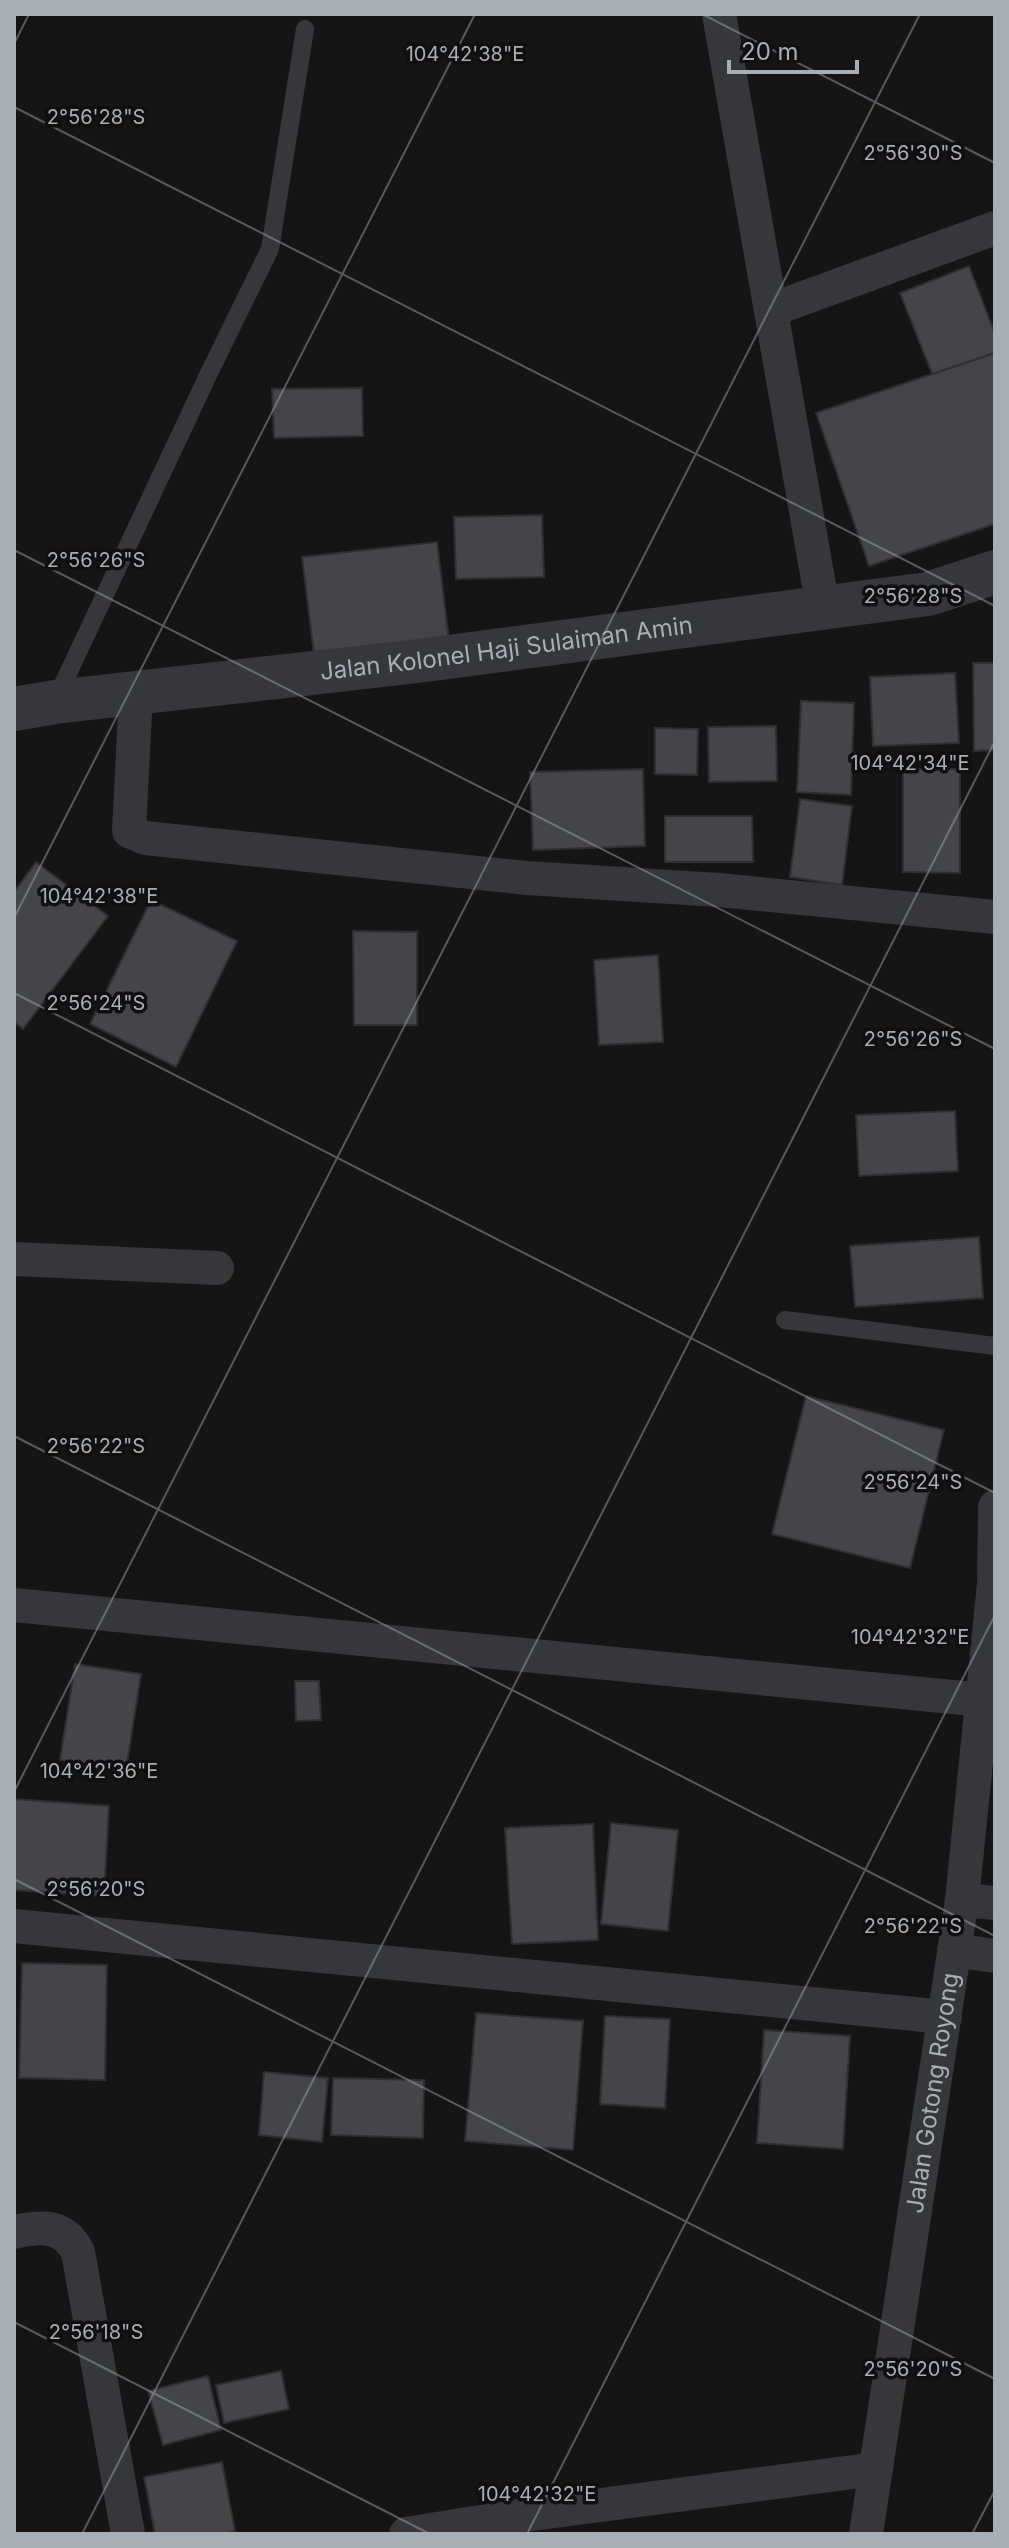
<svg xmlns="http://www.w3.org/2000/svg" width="1009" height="2548" font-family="Inter,sans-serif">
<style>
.building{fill:#444549;stroke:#2f2f32;stroke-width:2}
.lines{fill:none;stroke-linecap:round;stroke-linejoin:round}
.service{stroke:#36373b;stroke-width:18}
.minor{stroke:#36373b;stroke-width:34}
.tertiary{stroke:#36373b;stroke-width:44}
.ticks{fill:none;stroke:#a8aeb5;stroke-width:2;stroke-opacity:0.45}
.labels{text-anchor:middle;stroke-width:7;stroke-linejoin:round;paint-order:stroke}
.street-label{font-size:24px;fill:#a8aeb5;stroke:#101011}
.ticks-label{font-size:20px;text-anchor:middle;fill:#a8aeb5;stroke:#101011;stroke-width:7;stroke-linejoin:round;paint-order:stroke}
</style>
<rect width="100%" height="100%" fill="#151516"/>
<g class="building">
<polygon points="969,266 995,334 995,353 933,376 900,293"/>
<polygon points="995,353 995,524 869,566 816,413"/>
<polygon points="362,388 363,436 274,438 272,389"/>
<polygon points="542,515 544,577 456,579 454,517"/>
<polygon points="437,542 449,640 314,655 302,557"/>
<polygon points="973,663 995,663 995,750 974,751"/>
<polygon points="955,673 959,743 873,746 870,677"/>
<polygon points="801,701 854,703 851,795 797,792"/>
<polygon points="776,726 777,781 709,782 708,727"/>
<polygon points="655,728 698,729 697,775 655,774"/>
<polygon points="643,769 645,846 533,850 530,772"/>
<polygon points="903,769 960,769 960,873 903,872"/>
<polygon points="800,799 852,806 842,885 790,877"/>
<polygon points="665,816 752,816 753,862 665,862"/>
<polygon points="36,862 108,916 23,1029 14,1022 14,892"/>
<polygon points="151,900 237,941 176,1067 90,1024"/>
<polygon points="353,931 417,932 417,1025 354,1025"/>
<polygon points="658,955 663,1042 599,1045 594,960"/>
<polygon points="955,1111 958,1171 859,1176 856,1115"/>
<polygon points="979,1237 983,1298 855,1307 850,1246"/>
<polygon points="806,1396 944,1430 910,1568 772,1534"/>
<polygon points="75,1664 141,1674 126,1770 60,1760"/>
<polygon points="295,1681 319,1681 321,1720 296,1721"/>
<polygon points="14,1799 109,1806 104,1896 14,1890"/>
<polygon points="611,1823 678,1830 668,1931 601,1924"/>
<polygon points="593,1824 598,1940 512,1944 505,1828"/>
<polygon points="22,1963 107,1965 105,2080 19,2078"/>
<polygon points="476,2013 583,2021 573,2150 465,2141"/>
<polygon points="605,2016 670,2019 665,2108 600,2104"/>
<polygon points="764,2030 850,2036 843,2149 757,2143"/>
<polygon points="264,2072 328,2078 322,2142 259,2135"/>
<polygon points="333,2078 424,2080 423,2138 331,2135"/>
<polygon points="281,2371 289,2409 224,2423 216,2385"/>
<polygon points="208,2376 221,2430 163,2445 148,2391"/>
<polygon points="222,2462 235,2531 223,2534 155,2534 144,2477"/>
</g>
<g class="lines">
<g class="service">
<polyline points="56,699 210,371 270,249 305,29"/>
<polyline points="785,1320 995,1346"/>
</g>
<g class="minor">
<polyline points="719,14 823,608"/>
<polyline points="771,310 995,228"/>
<polyline points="136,693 129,831 145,838 527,878 719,890 995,917"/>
<polyline points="14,1259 217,1268"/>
<polyline points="14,1605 983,1700"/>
<polyline points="962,1900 995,1903"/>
<polyline points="14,1926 945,2017"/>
<polyline points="954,1950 995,1956"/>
<path d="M14,2232C41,2226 64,2224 78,2252L128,2534"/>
<polyline points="406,2534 517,2516 876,2469"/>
<path id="s1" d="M866,2534L962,1900L994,1584L995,1507"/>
</g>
<path class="tertiary" id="s2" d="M14,709L55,702L418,661L928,594L995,572"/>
</g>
<path class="ticks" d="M702,14L995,163M14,44L29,14M14,107L995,606M14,550L995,1049M14,918L475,14M14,993L995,1493M14,1436L995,1936M14,1792L920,14M14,1879L995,2379M14,2322L430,2534M82,2534L995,741M527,2534L995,1615M972,2534L995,2490"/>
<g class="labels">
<g class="street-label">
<text dy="8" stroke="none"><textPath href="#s2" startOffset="496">Jalan Kolonel Haji Sulaiman Amin</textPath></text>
<text dy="8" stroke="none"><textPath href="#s1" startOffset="446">Jalan Gotong Royong</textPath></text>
</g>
</g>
<g class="ticks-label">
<text x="465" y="61">104°42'38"E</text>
<text x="96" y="124">2°56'28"S</text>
<text x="913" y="160">2°56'30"S</text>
<text x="96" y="567">2°56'26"S</text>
<text x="913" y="603">2°56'28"S</text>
<text x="910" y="770">104°42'34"E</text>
<text x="99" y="903">104°42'38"E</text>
<text x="96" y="1010">2°56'24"S</text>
<text x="913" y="1046">2°56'26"S</text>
<text x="96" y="1453">2°56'22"S</text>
<text x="913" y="1489">2°56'24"S</text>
<text x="910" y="1644">104°42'32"E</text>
<text x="99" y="1778">104°42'36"E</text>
<text x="96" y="1896">2°56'20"S</text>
<text x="913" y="1933">2°56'22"S</text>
<text x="96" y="2339">2°56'18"S</text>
<text x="913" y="2376">2°56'20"S</text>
<text x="537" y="2501">104°42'32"E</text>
</g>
<rect width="1009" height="2548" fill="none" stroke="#a8aeb5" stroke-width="32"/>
<path d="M729 60v12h128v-12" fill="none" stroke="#a8aeb5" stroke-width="4"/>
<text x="741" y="60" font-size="24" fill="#a8aeb5" stroke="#101011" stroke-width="6" paint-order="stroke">20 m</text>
</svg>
